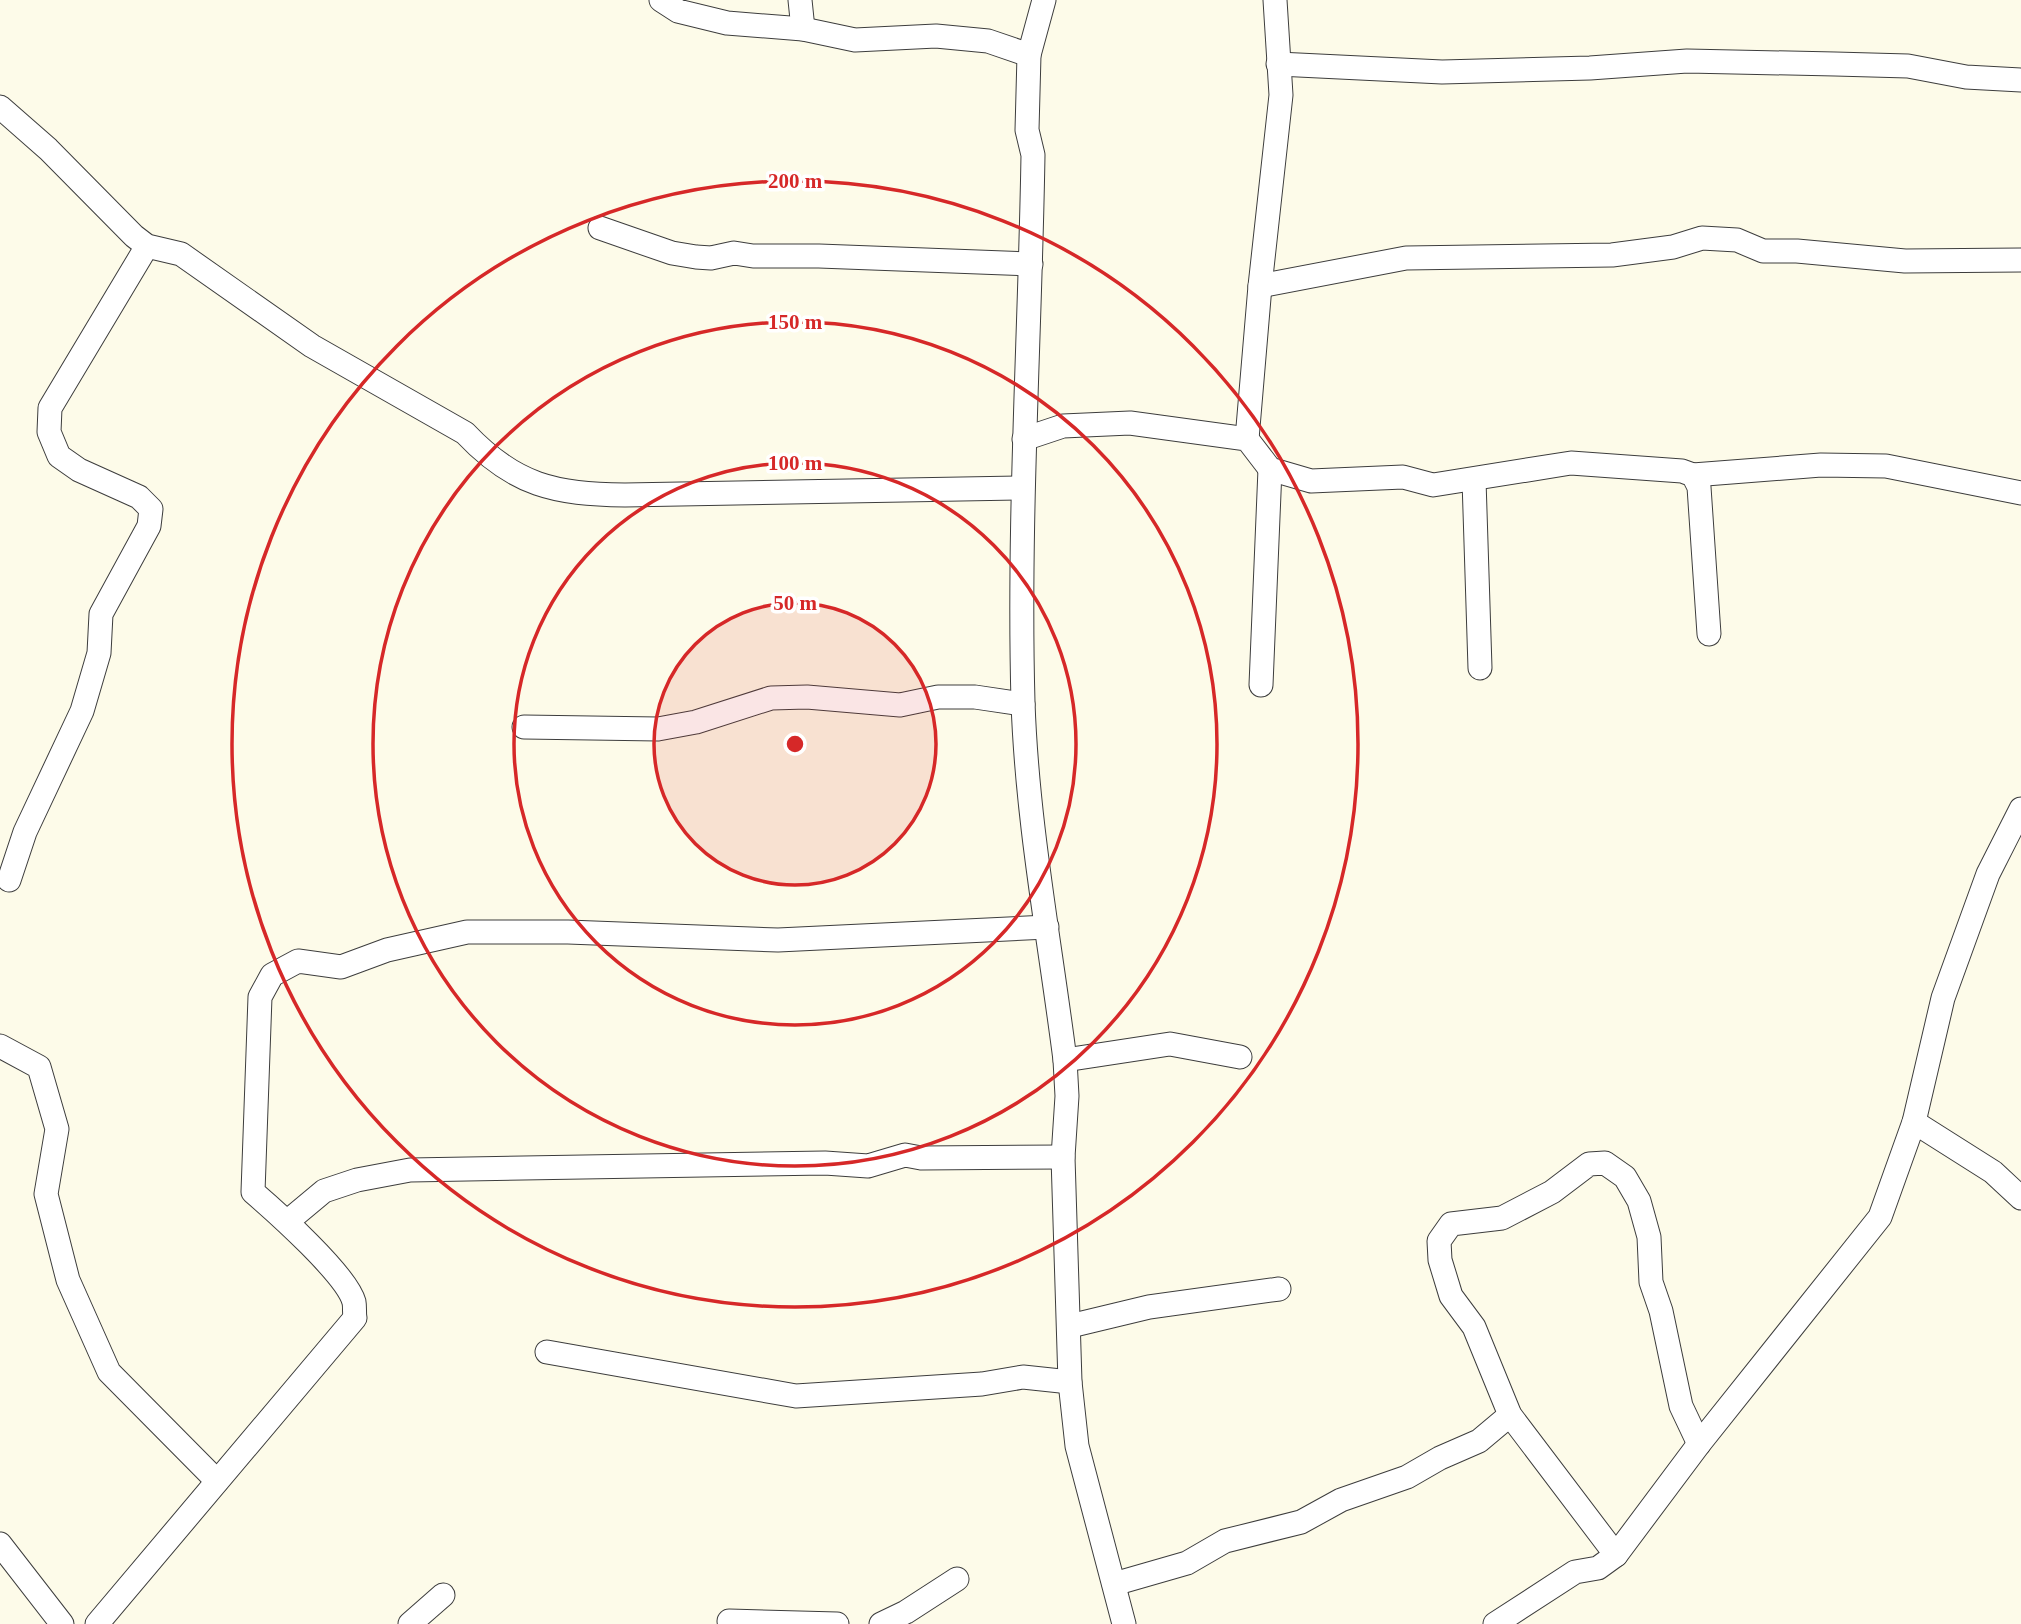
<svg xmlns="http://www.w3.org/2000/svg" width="2021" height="1624" font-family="'Times New Roman',serif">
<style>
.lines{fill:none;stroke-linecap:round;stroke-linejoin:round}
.minor-casing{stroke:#3d3d3d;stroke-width:25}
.minor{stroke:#fff;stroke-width:23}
.ring{fill:none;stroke:#d62828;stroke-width:3.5}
.centre{fill:#d62828;stroke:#fff;stroke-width:3.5}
.ring-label{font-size:21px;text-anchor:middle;font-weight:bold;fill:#d62828;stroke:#fff;stroke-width:7;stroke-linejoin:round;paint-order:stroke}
</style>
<rect width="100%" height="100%" fill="#fdfbe9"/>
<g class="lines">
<defs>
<g id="minor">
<polyline points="661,0 678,11 727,23 803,29 855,40 936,36 988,41 1029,55"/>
<polyline points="800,0 803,29"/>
<path d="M1044,0L1029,55L1027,130L1033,155C1030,338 1018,520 1023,702C1027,822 1050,942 1065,1060L1067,1096L1063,1157L1070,1382L1077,1446L1124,1624"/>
<polyline points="1278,64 1442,72 1590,68 1687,61 1835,64 1908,66 1966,77 2021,80"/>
<path d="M0,107L48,149L134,236L147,246L181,254L312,346L465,433C515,486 555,494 625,495L1022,488"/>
<polyline points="600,228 672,253 696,257 711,258 734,253 753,256 819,256 1031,264"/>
<polyline points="1260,286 1406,258 1612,255 1673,247 1702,238 1737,240 1763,251 1797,251 1905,261 2021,260"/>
<polyline points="1024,439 1063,426 1130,423 1247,439 1270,469 1311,481 1403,477 1433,485 1571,463 1682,471 1693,475 1699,487 1709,634"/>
<polyline points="1247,439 1260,286 1281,95 1275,0"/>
<polyline points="1693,475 1821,465 1886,466 2021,493"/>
<polyline points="1474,480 1480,668"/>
<polyline points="1261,685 1270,469"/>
<polyline points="524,727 658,729 696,722 771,698 807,697 900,705 938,697 975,697 1023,704"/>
<polyline points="9,880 25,832 82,711 99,653 101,614 149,526 151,509 139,497 79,470 59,456 49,432 50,408 147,246"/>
<polyline points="0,1046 39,1067 57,1129 46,1194 68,1280 109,1372 217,1481"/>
<polyline points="1065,1060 1170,1044 1240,1057"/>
<polyline points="1914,1122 1993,1172 2021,1198"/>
<polyline points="288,1221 324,1191 357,1180 410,1170 825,1163 868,1166 905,1155 921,1158 1063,1157"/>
<polyline points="1070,1326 1149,1307 1279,1289"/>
<polyline points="547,1352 796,1396 982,1384 1023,1377 1070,1382"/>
<polyline points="0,1544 62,1624"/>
<polyline points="1616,1555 1510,1415 1474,1327 1451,1296 1440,1260 1439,1241 1451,1224 1502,1218 1552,1192 1589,1164 1605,1163 1625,1177 1639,1201 1649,1237 1651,1282 1661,1311 1681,1406 1699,1444"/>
<polyline points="1114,1584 1187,1563 1225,1541 1301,1522 1341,1500 1407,1477 1440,1458 1479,1441 1510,1415"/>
<polyline points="729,1621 837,1624"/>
<path d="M97,1624L355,1318C354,1313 355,1307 354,1302C347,1275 275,1211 253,1192L260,997L272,975L298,961L341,967L387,950L467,932H568L778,940L1047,927"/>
<polyline points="410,1624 443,1595"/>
<polyline points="881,1624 906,1612 957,1579"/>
<polyline points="1495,1624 1575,1572 1598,1568 1616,1555 1699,1444 1880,1217 1914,1122 1943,998 1988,874 2021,809"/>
</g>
</defs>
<use href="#minor" class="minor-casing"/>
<use href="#minor" class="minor"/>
</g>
<circle cx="795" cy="744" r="141" fill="#d62828" fill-opacity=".12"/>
<g class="ring">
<circle cx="795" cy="744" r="141"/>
<circle cx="795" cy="744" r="281"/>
<circle cx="795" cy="744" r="422"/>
<circle cx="795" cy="744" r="563"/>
</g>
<circle cx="795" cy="744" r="10" class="centre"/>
<g class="ring-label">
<text x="795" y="188">200 m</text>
<text x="795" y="329">150 m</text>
<text x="795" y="470">100 m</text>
<text x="795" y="610">50 m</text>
</g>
</svg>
